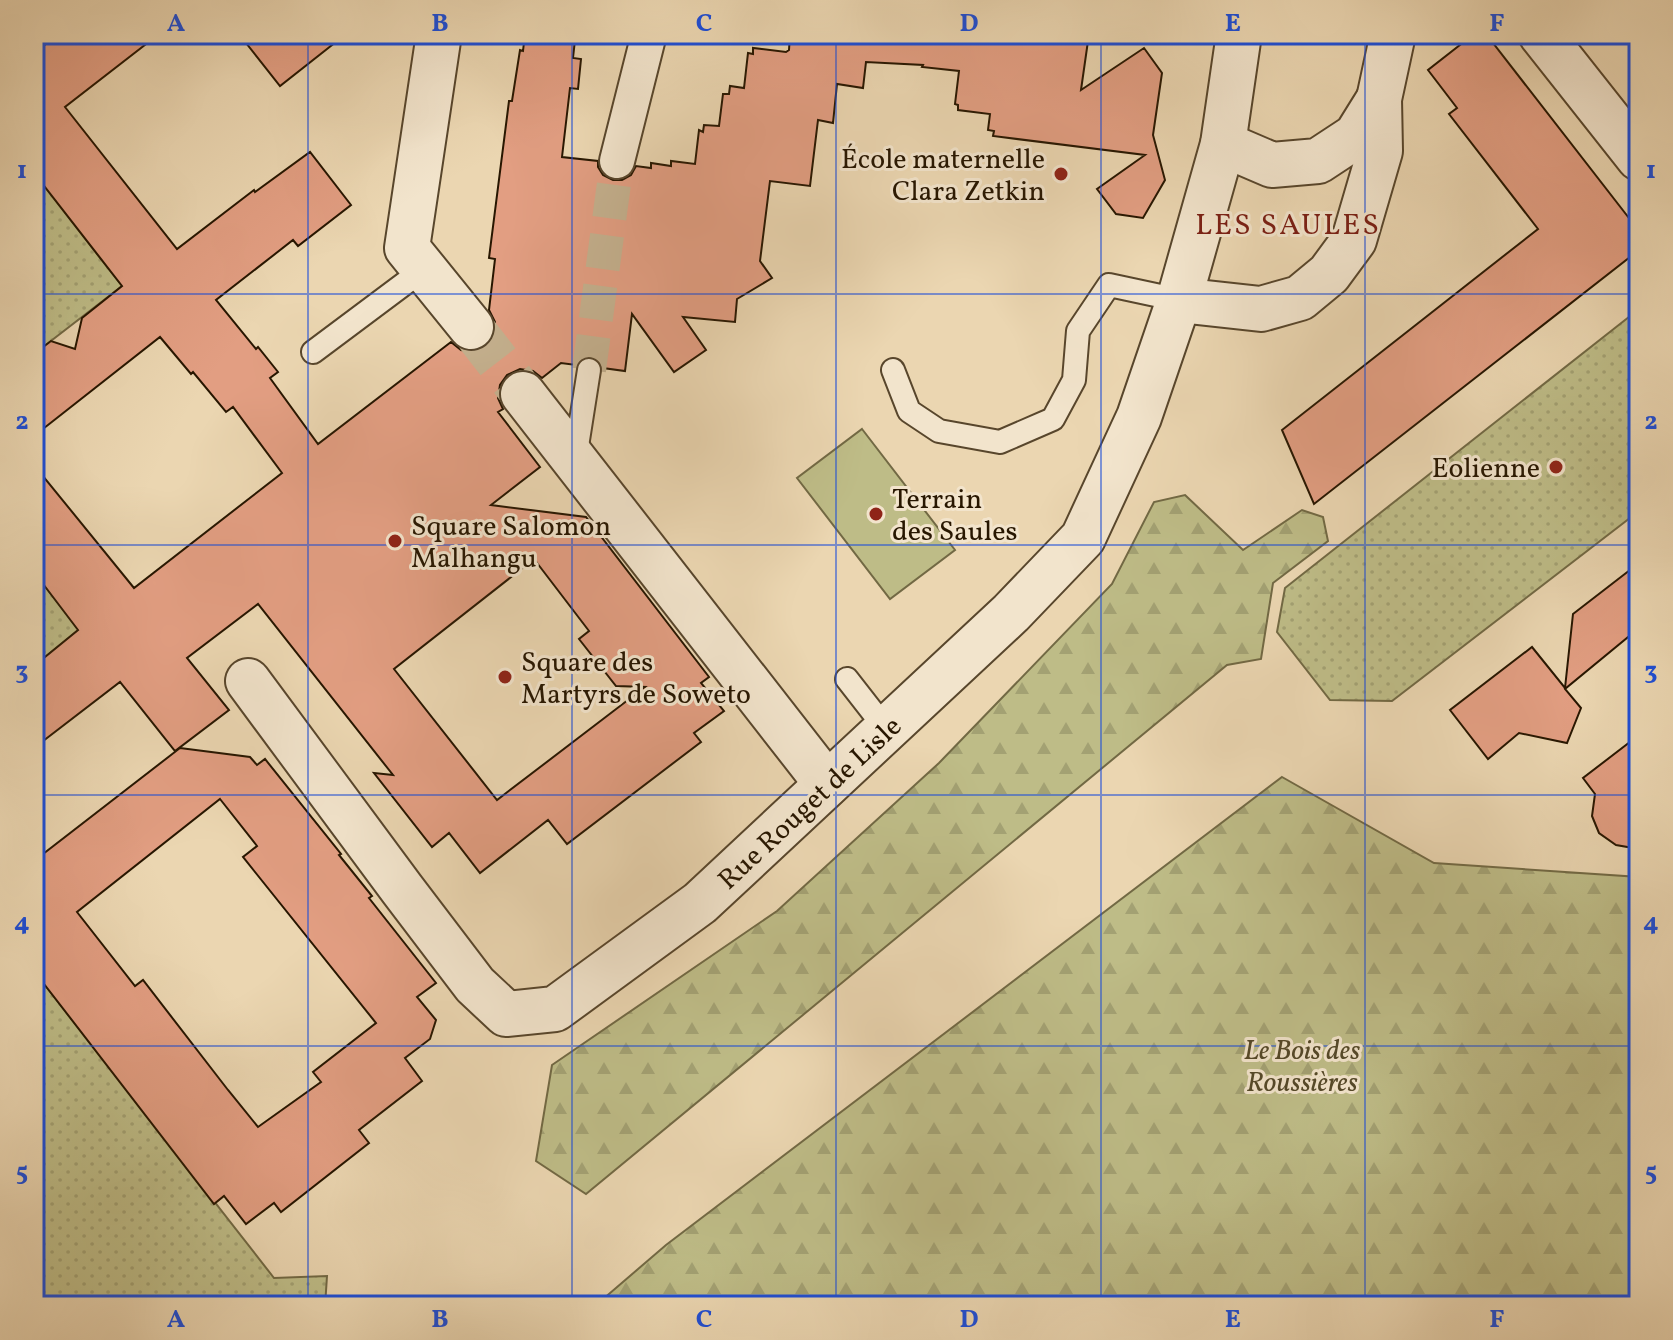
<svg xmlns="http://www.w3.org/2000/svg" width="1673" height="1340" font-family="Vollkorn,serif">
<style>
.green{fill:url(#green-dots);stroke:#726944;stroke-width:2}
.forest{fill:url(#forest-firs);stroke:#726944;stroke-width:2}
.pitch{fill:#bebc87;stroke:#726944;stroke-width:2}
.building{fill:#e29e82;stroke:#271600;stroke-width:2;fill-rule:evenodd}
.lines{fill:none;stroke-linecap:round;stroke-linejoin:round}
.pedestrian-tunnel{stroke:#c4b08e;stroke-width:34;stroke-dasharray:34 17;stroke-linecap:butt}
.minor-tunnel{stroke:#c4b08e;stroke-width:44;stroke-dasharray:44 22;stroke-linecap:butt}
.service-casing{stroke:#58462c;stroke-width:26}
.pedestrian-casing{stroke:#58462c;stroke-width:38}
.minor-casing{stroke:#58462c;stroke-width:48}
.service{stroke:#f2e4cc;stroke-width:22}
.pedestrian{stroke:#f2e4cc;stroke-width:34}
.minor{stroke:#f2e4cc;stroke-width:44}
.grid{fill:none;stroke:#1d4ed8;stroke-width:2;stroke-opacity:0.55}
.poi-dot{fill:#8f2418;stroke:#f2e4cc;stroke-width:3}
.labels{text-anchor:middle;stroke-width:6;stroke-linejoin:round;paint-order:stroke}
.poi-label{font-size:28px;fill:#271600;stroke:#f2e4cc;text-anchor:start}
.street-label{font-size:28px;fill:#271600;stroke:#f2e4cc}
.park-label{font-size:28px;font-style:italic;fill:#544828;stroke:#f2e4cc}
.neighbourhood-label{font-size:30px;letter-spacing:2px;fill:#7a1f14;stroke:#f2e4cc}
.neatline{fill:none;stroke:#1d4ed8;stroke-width:3}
.grid-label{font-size:26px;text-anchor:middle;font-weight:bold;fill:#1d4ed8}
</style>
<defs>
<pattern id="green-dots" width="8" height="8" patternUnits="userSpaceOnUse" patternTransform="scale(2)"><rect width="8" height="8" fill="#bebc87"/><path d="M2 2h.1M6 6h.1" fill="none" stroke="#a3a173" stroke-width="1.8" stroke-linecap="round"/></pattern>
<pattern id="forest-firs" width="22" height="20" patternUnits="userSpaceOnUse" patternTransform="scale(2)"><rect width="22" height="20" fill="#bebc87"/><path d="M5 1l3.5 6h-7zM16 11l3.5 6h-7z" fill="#a3a173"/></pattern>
</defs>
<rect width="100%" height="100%" fill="#ebd6b1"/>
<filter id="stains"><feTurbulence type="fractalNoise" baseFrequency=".0025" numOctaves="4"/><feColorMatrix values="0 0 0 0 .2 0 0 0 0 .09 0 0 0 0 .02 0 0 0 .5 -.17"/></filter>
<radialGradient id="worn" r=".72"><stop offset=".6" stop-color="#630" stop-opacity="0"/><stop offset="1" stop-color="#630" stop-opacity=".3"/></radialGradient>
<g class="green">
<polygon points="34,173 122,286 34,354"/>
<polygon points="1639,309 1639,511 1392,701 1330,700 1277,632 1285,588"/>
<polygon points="34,572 79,630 34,666"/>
<polygon points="34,971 274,1278 327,1276 325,1306 34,1306"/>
</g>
<g class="forest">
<polygon points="1185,495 1243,550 1302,510 1323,517 1328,541 1273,583 1261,659 1227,665 586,1194 536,1161 552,1065 777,911 939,763 1112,584 1154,502"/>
<polygon points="1282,777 1434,863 1639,877 1639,1306 595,1306 666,1245"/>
</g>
<polygon class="pitch" points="862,429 955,550 890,599 797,478"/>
<g class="building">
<path d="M59,34H159L65,107L177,249L254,190L255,192L310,152L351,205L298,246L293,240L216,300L256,349L258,347L278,372L270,378L318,444L451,342L461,350L474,352L486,347L494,337L495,322L489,310L495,259L489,258L509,101H512L520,50L523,51L525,34H572L571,39L575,40L573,58L581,59L578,89L570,88L562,157L598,161V167L603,175L613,180H622L631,175L636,166L651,168V163L671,166V161L695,164L699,130L703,132L704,125L719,126L723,94H729L730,86L744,88L748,53L753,54V48L786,52L789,50L790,34H1089L1081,90L1144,48L1162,73L1153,135L1165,180L1143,218L1116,214L1097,189L1145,155L993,136L994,131L988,130L990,114L958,110V105L955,104L959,71L922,67L923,65L866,62L863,88L837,84L833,123L818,120L810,186L770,181L760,261L772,278L737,299L735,322L683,317L706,350L674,372L632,314L625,371L603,368L598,360L590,356L583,357L576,365L561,363L542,378L533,371L520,369L507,375L500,385L498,398L503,409L498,412L540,467L491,505L586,517L709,677L701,683L724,711L694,733L701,742L567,844L548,820L480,873L449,833L432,847L374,773L393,775L258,604L187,658L229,710L175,751L120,682L34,748V666L78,630L34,572V465L134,588L282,473L233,407L226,412L193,372L191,374L160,337L34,436V354L51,341L75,349L82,318L122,286L38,178L40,166L34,159V53ZM534,559L589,631L579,639L616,686L645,687L497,800L394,669Z"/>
<polygon points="239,34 346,34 280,86"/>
<polygon points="1474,34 1486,34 1639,231 1639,250 1314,504 1282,430 1538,229 1449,114 1457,108 1428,70"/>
<polygon points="1639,563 1639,628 1565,689 1581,708 1567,743 1519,733 1488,759 1450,710 1532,647 1565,688 1573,614"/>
<polygon points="1639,735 1639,849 1616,845 1599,833 1592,816 1595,794 1583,778"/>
<path d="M180,748L250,757L257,765L265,759L341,854L339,855L372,896L369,898L436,983L417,997L436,1020L430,1039L405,1058L422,1081L359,1130L369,1143L281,1212L274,1203L246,1224L224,1196L214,1204L34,971V861ZM220,799L257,846L243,857L376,1023L313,1072L321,1082L258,1127L228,1090L143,980L135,986L77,912Z"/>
</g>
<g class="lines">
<polyline class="pedestrian-tunnel" points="589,370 617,161"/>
<polyline class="minor-tunnel" points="471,327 523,394"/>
<defs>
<g id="service">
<polyline points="313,352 424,269"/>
<polyline points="893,370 909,411 939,431 1000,442 1053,419 1074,380 1078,331 1109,285 1179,300"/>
<polyline points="575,459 589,370"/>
<polyline points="847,679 886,729"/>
</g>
<polyline id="pedestrian" points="617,161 649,34"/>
<g id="minor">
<polyline points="439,34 407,248 471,327"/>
<polyline points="1541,34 1639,158"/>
<polyline points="1223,144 1272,165 1318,161 1356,136 1379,99"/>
<polyline points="1179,300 1261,309 1300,298 1329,274 1354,240 1380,151 1379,99 1393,34"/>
<polyline points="523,394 827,784"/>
<polyline points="248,681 402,889 475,985 506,1014 555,1009 700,903 1011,613 1083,538 1139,417 1179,300 1223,144 1239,34"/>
</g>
</defs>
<use href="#service" class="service-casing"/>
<use href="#pedestrian" class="pedestrian-casing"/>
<use href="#minor" class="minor-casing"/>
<use href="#service" class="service"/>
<use href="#pedestrian" class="pedestrian"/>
<use href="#minor" class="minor"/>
</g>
<path class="grid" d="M308,34V1306M572,34V1306M836,34V1306M1101,34V1306M1365,34V1306M34,294H1639M34,545H1639M34,795H1639M34,1046H1639"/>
<g class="poi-dot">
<circle cx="1061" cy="174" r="8"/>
<circle cx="1556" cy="467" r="8"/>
<circle cx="876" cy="514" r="8"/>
<circle cx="395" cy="541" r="8"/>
<circle cx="505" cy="677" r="8"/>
</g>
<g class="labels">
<g class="poi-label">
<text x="1045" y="168" text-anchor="end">École maternelle<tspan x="1045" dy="32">Clara Zetkin</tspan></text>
<text x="1540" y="477" text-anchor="end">Eolienne</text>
<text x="892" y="508">Terrain<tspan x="892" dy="32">des Saules</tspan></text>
<text x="411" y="535">Square Salomon<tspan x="411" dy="32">Malhangu</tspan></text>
<text x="521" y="671">Square des<tspan x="521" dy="32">Martyrs de Soweto</tspan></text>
</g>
<g class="street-label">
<text transform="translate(809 802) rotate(-43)" y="10">Rue Rouget de Lisle</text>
</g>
<g class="park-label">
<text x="1302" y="1059">Le Bois des<tspan x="1302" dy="32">Roussières</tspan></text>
</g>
<g class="neighbourhood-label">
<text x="1288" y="234">LES SAULES</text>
</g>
</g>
<rect width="1673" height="1340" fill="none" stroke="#ebd6b1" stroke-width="88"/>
<rect x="44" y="44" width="1585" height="1252" class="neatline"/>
<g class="grid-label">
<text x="176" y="31">A</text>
<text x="440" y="31">B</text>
<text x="704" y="31">C</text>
<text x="969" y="31">D</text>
<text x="1233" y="31">E</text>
<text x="1497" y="31">F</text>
<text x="22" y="178">1</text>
<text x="1651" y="178">1</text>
<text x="22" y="429">2</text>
<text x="1651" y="429">2</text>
<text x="22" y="679">3</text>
<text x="1651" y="679">3</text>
<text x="22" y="930">4</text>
<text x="1651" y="930">4</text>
<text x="22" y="1180">5</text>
<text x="1651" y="1180">5</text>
<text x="176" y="1327">A</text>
<text x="440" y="1327">B</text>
<text x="704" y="1327">C</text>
<text x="969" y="1327">D</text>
<text x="1233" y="1327">E</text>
<text x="1497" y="1327">F</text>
</g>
<rect width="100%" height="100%" filter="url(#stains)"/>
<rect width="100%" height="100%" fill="url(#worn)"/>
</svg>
